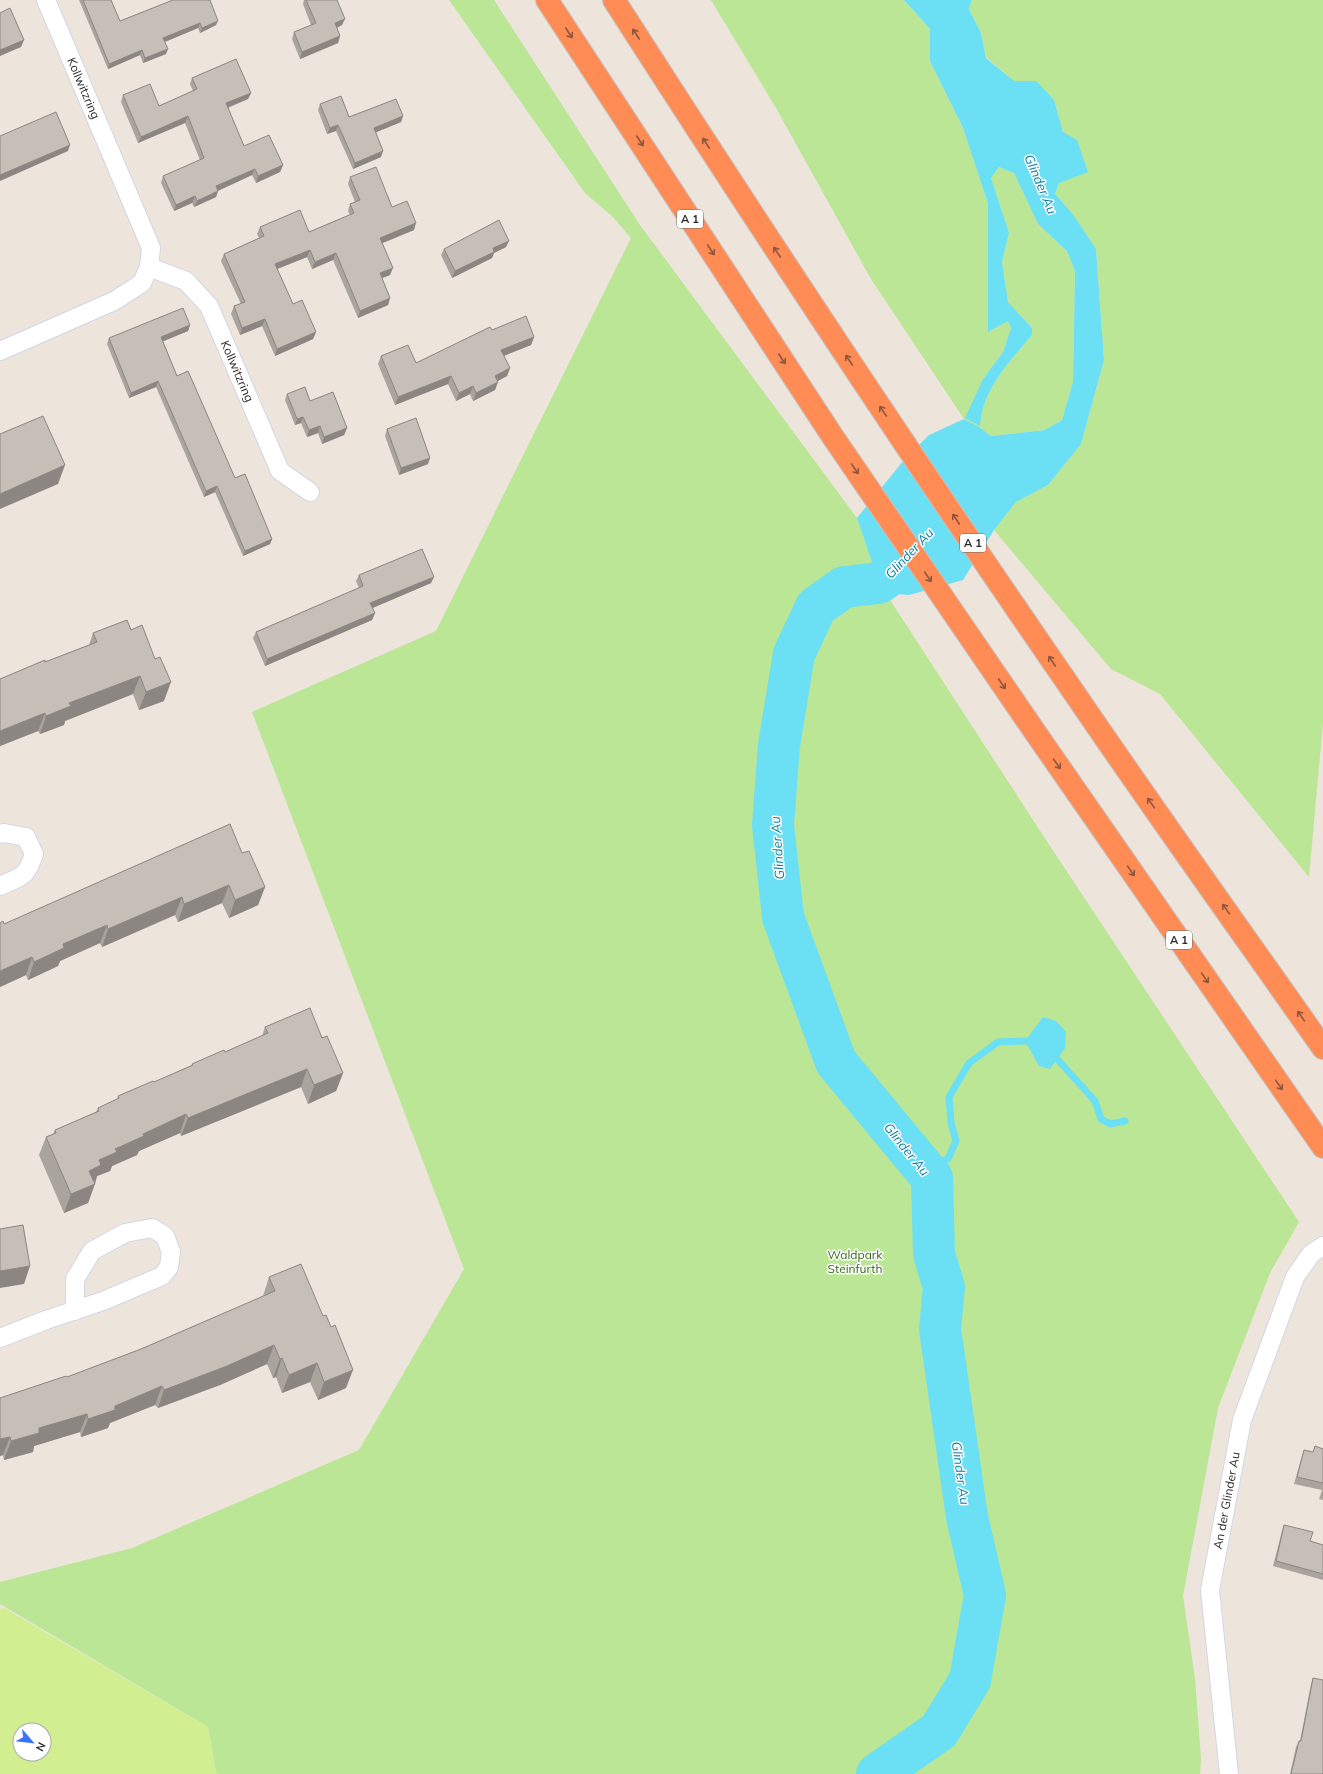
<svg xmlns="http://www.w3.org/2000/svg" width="1323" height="1774" font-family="Mulish,sans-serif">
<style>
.green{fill:#bbe696}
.pitch{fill:#d1ee91;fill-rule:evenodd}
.water{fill:#6bdff3}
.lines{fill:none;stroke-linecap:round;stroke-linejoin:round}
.stream{stroke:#6bdff3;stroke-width:7}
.river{stroke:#6bdff3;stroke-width:42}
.street-casing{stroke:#d1d7e4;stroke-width:20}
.highway-casing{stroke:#c4c4c4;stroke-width:24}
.street{stroke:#fff;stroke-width:18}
.highway{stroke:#ff8b55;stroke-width:22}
.wall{fill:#aaa49e}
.shaded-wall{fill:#8b8681}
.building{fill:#c6bfb8;stroke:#8b8681}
.oneway{stroke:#8a563e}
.labels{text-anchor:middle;stroke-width:3;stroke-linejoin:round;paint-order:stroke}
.shield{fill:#fff;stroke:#6b6b6b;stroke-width:1}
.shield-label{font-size:11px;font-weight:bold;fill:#2b2b2b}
.street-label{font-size:12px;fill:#2b2b2b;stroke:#fff}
.park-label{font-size:12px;fill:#326b17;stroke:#fff}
.water-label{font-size:13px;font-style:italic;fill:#087ea1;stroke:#fff}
</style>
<rect width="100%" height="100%" fill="#ede4dc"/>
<g class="green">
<polygon points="449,0 494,0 640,225 857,518 879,583 1048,843 1299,1222 1270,1273 1218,1408 1183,1596 1195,1678 1201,1759 1200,1774 218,1774 216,1773 208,1727 0,1604 0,1582 132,1548 359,1450 464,1269 252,712 436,631 631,238 613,217 585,193"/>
<path d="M711,0H904L930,29V61L963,128L988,204V332L1008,321L1011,328L1003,352L983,379L980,426C983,388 1009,363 1032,335V328L1008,302L1002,262L1009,233L991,178L999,167L1014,173L1038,224L1067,251L1075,271L1073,382L1062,420L1045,430L991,436L979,427L964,419L871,279L776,108Z"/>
<polygon points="972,0 1323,0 1323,723 1309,877 1160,694 1111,669 994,530 1016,502 1048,485 1081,444 1104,360 1096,249 1072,213 1055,194 1059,183 1063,132 1054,100 1014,81 986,57 981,33 969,9"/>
</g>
<path class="pitch" d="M4,1608L208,1727L216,1773L218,1774H0V1609ZM20,1730H44V1754H20Z"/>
<g class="water">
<path d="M904,0H972L969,9L981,33L986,58L1014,81H1036L1054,100L1063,132L1077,140L1088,172L1059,183L1055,194L1072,213L1096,249L1104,360L1081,444L1048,485L1016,502L994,530L963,580L909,595L886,593L879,583L857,518L904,460L929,435L964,419L979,427L991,436L1045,430L1062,420L1073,382L1075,271L1067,251L1038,224L1014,173L999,167L991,178L1009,233L1002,262L1008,302L1032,328V335C1009,363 983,388 980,426L965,418L983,379L1003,352L1011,328L1008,321L988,332V204L963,128L930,61V29Z"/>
<polygon points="1043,1017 1056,1021 1066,1032 1065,1048 1050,1069 1039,1066 1025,1041"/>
</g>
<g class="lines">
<g class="stream">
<polyline points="1058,1060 1095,1101 1101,1119 1110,1124 1125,1121"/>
<polyline points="918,1161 933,1164 948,1159 956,1141 951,1123 949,1097 969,1063 998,1042 1025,1041"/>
</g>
<polyline class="river" points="877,1774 939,1731 970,1680 985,1595 967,1517 940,1329 944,1287 934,1254 932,1178 836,1062 783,917 773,825 779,745 794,654 816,607 844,587 879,583 891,574 919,543"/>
<defs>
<g id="street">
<path id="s1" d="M46,0L151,248L149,267L186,281L209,306L280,471L310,492"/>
<polyline points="0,351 114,301 142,283 149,267"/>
<path d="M0,834L4,833L26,837L34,854C26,878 22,876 0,886"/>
<polyline points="0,1338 46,1320 103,1301 162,1276 169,1267 171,1252 165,1236 152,1228 125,1233 92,1251 75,1279 75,1311"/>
<path id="s2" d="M1229,1774L1210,1590L1242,1420L1295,1277L1311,1254L1323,1246"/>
</g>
<g id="highway">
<polyline points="547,0 833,437 1035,732 1323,1147"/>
<path d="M614,0C764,234 917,465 1075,694C1156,813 1240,930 1323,1048"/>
</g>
</defs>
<use href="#street" class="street-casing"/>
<use href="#highway" class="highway-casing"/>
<use href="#street" class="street"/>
<use href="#highway" class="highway"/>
</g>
<g class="wall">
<polygon points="79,0 111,0 120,21 173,0 216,25 200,33 198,28 165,42 166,54 143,63 140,55 108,69"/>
<polygon points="304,0 337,0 342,25 337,28 340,36 338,43 300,59 292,39 294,32 311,25 303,4"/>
<polygon points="192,78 251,93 248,99 228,108 244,146 283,165 280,172 256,183 252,175 218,191 216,197 194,207 192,203 174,211 161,183 163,176 200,160 185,123 138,143 121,102 123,95 159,106 193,91 190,84"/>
<polygon points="320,104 349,117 403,116 401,122 376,132 381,157 353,169 336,131 327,134 318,110"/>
<polygon points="350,177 392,207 414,230 382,243 390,275 382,278 390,298 388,305 358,318 333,260 312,269 307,257 277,269 293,304 316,332 313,339 275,356 262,326 240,335 231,314 234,306 241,304 221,261 224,254 259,238 257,234 260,227 309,232 350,215 348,211 350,204 355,202 348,184"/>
<polygon points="506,247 494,253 492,258 452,278 441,255 444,249"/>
<polygon points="190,325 188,331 163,341 177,376 235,478 272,539 270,544 243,556 215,492 204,497 156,387 129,398 107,344 109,338"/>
<polygon points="492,330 534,337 531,345 504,356 510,368 507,376 498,381 495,390 473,401 470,394 456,401 448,384 395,405 378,364 381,356 416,363"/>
<polygon points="287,394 310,401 347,428 344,435 322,444 318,433 307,437 301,423 295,425 285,400"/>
<polygon points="387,429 428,464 399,475 385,436"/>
<polygon points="359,575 431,583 372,608 375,613 372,620 265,666 253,638 256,632 359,588 356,581"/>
<polygon points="131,630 164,701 139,710 133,694 65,721 64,725 40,734 38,731 0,746 0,679 45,662 89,645 93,633"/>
<polygon points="242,853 265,887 258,905 229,918 222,903 178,922 175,915 102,947 100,943 60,961 58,966 28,980 26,975 0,987 0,923 4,924"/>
<polygon points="265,1027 322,1038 343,1073 336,1091 308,1104 301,1087 181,1136 180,1133 139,1151 137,1155 112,1166 110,1171 97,1176 88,1203 64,1213 39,1155 46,1137 53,1134 55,1130 96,1112 98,1108 117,1099 118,1096 154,1082 191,1066 192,1064 225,1052 262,1036"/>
<polygon points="269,1277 346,1388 318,1400 310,1382 282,1393 276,1377 273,1378 267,1364 220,1385 158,1408 155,1405 110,1423 108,1428 81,1437 80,1432 34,1446 33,1452 4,1460 3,1455 0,1456 0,1398 67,1377 141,1349 263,1297 263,1296"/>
<polygon points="1315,1446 1323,1449 1323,1500 1319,1499 1322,1490 1294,1484 1302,1456 1304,1450 1313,1452"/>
<polygon points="1284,1525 1310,1541 1323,1545 1323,1580 1273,1566 1282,1531"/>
<polygon points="1313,1678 1323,1746 1323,1774 1290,1774 1296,1747 1299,1741 1300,1741 1311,1684"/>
</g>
<g class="shaded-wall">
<polygon points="345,19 342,25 332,30 335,23"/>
<polygon points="218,21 216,25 200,33 202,28"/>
<polygon points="200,23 198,28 162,43 163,38"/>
<polygon points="340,36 338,43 300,59 302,52"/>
<polygon points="24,40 21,47 0,56 0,50"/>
<polygon points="168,49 166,54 143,63 145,58"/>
<polygon points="142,50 140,55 108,69 109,64"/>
<polygon points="251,93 248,99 223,109 226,103"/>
<polygon points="188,116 185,123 138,143 141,137"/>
<polygon points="403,116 401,122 372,134 374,128"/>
<polygon points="338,125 336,131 327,134 330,128"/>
<polygon points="70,145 68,151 0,181 0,175"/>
<polygon points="383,151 381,157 353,169 355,163"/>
<polygon points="283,165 280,172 256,183 258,176"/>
<polygon points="255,169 252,175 213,193 216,186"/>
<polygon points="218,191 216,197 194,207 197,201"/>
<polygon points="195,196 192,203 174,211 176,205"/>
<polygon points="416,223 414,230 378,245 380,238"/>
<polygon points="509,241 506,247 494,253 492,258 452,278 455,271 493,248"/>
<polygon points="310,250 307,257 272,271 275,264"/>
<polygon points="336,253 333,260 312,269 315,262"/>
<polygon points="393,268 390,275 377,280 380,273"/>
<polygon points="390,298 388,305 358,318 360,311"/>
<polygon points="265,319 262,326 240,335 242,328"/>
<polygon points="190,325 188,331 159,343 161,337"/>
<polygon points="316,332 313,339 275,356 277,349"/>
<polygon points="534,337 531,345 498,358 501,350"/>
<polygon points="510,368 507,376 492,384 495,376"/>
<polygon points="451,376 448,384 395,405 398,397"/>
<polygon points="158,381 156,387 129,398 131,393"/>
<polygon points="498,382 495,390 473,401 476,393"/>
<polygon points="473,386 470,394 456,401 459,393"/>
<polygon points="303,417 301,423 295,425 297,419"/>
<polygon points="320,426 318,433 307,437 309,430"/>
<polygon points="347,428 344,435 322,444 324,437"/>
<polygon points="430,458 428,464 399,475 401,468"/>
<polygon points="65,465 58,484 0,509 0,494"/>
<polygon points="217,486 215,492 204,497 206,491"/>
<polygon points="272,539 270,544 243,556 245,551"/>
<polygon points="434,577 431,583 368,610 370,603"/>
<polygon points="375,613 372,620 265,666 267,659"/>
<polygon points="140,676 133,694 65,721 64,725 40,734 46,716 69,703"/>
<polygon points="171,682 164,701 139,710 146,692"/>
<polygon points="45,713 38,731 0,746 0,731"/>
<polygon points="229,885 222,903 178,922 184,904"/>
<polygon points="265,887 258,905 229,918 235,900"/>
<polygon points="182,897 175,915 102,947 108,929"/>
<polygon points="107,925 100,943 60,961 58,966 28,980 34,962 63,944"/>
<polygon points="32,957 26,975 0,987 0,971"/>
<polygon points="307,1069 301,1087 181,1136 188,1118"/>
<polygon points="343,1073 336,1091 308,1104 314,1085"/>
<polygon points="186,1114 180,1133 139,1151 137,1155 112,1166 110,1171 97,1176 95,1184 89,1171 99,1160 115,1149 143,1134"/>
<polygon points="95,1184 88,1203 64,1213 71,1194"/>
<polygon points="30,1266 24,1284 0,1288 0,1271"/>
<polygon points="274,1345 267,1364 220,1385 158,1408 164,1390"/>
<polygon points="282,1358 276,1377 273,1378 280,1359"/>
<polygon points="317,1363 310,1382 282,1393 289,1375"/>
<polygon points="353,1370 346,1388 318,1400 324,1382"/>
<polygon points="162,1386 155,1405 110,1423 108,1428 81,1437 88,1419 115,1406"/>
<polygon points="87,1414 80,1432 34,1446 33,1452 4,1460 11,1441 39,1428"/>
<polygon points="10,1437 3,1455 0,1456 0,1439"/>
</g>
<g class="building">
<polygon points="83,0 111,0 120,21 173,0 210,0 218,21 202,28 200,23 163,38 168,49 145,58 142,50 109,64"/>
<polygon points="306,0 337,0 345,19 335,23 340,36 302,52 294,32 316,23"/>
<polygon points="10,8 24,40 0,50 0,13"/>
<polygon points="236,59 251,93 226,103 244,146 269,135 283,165 258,176 255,169 216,186 218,191 197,201 195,196 176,205 163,176 204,158 188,116 141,137 123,95 150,84 159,106 197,89 192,78"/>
<polygon points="341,96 349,117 396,99 403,116 374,128 383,151 355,163 338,125 330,128 320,104"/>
<polygon points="56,112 70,145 0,175 0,136"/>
<polygon points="376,167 392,207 407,201 416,223 380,238 393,268 380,273 390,298 360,311 336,253 315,262 310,250 275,264 293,304 302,300 316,332 277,349 265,319 242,328 234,306 245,302 224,254 264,236 260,227 300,210 309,232 354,213 350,204 360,200 350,177"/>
<polygon points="499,220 509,241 493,248 494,252 455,271 444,249"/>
<polygon points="183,308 190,325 161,337 177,376 188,371 235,478 245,474 272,539 245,551 217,486 206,491 158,381 131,393 109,338"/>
<polygon points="526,316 534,337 501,350 510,368 495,376 498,382 476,393 473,386 459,393 451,376 398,397 381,356 408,345 416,363 490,327 492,330"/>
<polygon points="305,387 310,401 333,392 347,428 324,437 320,426 309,430 303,417 297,419 287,394"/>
<polygon points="43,416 65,465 0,494 0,434"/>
<polygon points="416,418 430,458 401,468 387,429"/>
<polygon points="422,549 434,577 370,603 375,613 267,659 256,632 363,586 359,575"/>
<polygon points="127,620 131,630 142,625 155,659 160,657 171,682 146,692 140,676 69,703 71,706 46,716 45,713 0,731 0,679 45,660 45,662 97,642 93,633"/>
<polygon points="230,824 242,853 249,851 265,887 235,900 229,885 184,904 182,897 108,929 107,925 63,944 64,948 34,962 32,957 0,971 0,923 3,921 4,924"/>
<polygon points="310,1008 322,1038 327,1036 343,1073 314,1085 307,1069 188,1118 186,1114 143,1134 144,1136 115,1149 117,1152 99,1160 101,1165 89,1171 95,1184 71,1194 46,1137 56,1133 55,1130 99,1111 98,1108 119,1098 118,1096 153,1081 154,1082 193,1065 192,1064 224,1050 225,1052 268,1033 265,1027"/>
<polygon points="23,1225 30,1266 0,1271 0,1229"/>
<polygon points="301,1264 323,1316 326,1315 331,1327 335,1325 353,1370 324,1382 317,1363 289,1375 282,1358 280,1359 274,1345 227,1366 164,1390 162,1386 115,1406 115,1410 88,1419 87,1414 39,1428 39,1433 11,1441 10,1437 0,1439 0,1398 66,1376 67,1377 141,1349 275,1291 269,1277"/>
<polygon points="1315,1446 1323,1449 1323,1483 1297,1477 1304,1450 1313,1452"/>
<polygon points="1284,1525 1313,1532 1310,1541 1323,1545 1323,1574 1276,1561"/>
<polygon points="1313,1678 1323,1680 1323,1774 1291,1774 1299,1741 1301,1741"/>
</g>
<defs><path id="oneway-shaft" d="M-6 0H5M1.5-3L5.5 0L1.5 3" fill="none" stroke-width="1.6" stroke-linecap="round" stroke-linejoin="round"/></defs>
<g class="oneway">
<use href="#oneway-shaft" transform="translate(569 33) rotate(57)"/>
<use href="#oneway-shaft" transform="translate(636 34) rotate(-123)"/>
<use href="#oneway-shaft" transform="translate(640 141) rotate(57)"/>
<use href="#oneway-shaft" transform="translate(706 143) rotate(-123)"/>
<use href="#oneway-shaft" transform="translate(711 250) rotate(57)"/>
<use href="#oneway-shaft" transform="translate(777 252) rotate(-124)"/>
<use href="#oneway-shaft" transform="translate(782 359) rotate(57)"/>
<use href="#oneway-shaft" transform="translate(849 360) rotate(-124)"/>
<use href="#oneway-shaft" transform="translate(883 411) rotate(-124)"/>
<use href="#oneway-shaft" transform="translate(855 469) rotate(56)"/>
<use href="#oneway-shaft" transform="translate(956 519) rotate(-124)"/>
<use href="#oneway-shaft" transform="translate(928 577) rotate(56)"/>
<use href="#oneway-shaft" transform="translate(1052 661) rotate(-124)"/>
<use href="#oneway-shaft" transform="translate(1002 684) rotate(56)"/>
<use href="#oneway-shaft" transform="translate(1057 764) rotate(55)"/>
<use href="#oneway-shaft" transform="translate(1151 803) rotate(-125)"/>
<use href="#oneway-shaft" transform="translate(1131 871) rotate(55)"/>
<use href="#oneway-shaft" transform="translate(1226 909) rotate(-125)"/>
<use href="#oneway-shaft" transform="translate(1205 978) rotate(55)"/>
<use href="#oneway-shaft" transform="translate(1301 1016) rotate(-125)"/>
<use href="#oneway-shaft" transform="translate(1279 1085) rotate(55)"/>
</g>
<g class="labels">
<g class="shield">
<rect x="677" y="210" width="26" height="18" rx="3"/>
<rect x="960" y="534" width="26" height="18" rx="3"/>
<rect x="1166" y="931" width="26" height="18" rx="3"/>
</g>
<g class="shield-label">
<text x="690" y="223">A 1</text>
<text x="973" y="547">A 1</text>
<text x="1179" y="944">A 1</text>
</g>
<g class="street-label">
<text dy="4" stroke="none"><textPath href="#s1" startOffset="96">Kollwitzring</textPath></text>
<text dy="4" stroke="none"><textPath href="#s1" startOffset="433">Kollwitzring</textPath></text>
<text dy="4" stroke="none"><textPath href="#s2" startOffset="276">An der Glinder Au</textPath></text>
</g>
<g class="park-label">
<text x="855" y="1259">Waldpark<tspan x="855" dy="14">Steinfurth</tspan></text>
</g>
<g class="water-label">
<text transform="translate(1041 184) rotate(67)" y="5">Glinder Au</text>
<text transform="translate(909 553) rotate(-47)" y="5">Glinder Au</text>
<text transform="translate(777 848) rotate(-94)" y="5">Glinder Au</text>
<text transform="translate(907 1149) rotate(51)" y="5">Glinder Au</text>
<text transform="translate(961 1473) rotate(82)" y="5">Glinder Au</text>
</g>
</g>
<g transform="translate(32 1742) rotate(118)"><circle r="19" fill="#ffffff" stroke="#aaaaaa"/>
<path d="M0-3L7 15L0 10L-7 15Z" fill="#3774ff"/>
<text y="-6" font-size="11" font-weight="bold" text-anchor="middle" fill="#2b2b2b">N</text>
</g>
</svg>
